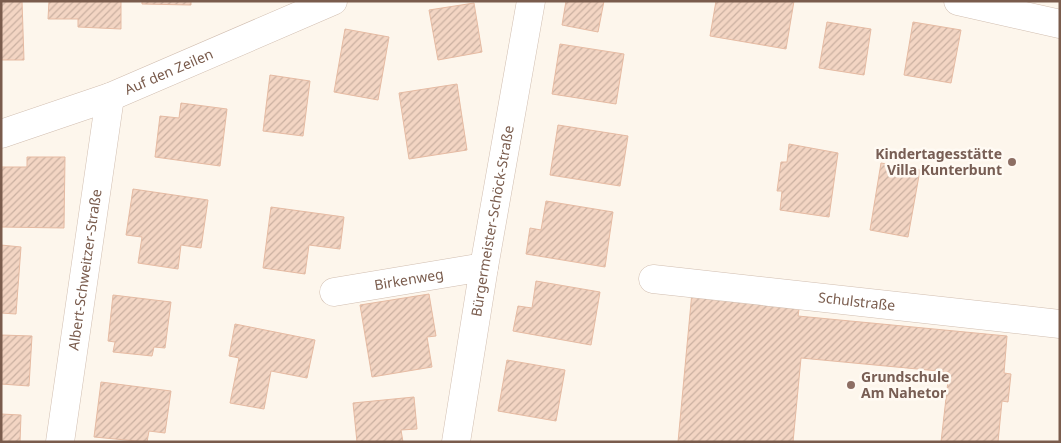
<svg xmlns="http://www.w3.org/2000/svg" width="1061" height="443" font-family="'Noto Sans',sans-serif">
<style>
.building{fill:url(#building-hatch);stroke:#e6bba3}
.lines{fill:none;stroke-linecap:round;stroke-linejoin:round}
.minor-casing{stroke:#d1beb0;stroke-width:29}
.minor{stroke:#fff;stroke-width:28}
.education-dot{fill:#8d6e63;stroke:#fffaf3;stroke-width:2}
.labels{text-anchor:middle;stroke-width:5;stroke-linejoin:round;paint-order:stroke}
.street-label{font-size:14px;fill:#7a5c4d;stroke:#fffaf3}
.education-label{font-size:14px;font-weight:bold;fill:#785e54;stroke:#fffaf3;text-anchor:end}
</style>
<defs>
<pattern id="building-hatch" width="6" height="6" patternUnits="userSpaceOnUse" patternTransform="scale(1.25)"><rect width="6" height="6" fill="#f3d5c3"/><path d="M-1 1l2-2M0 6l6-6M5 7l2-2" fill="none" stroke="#cab0a1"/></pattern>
</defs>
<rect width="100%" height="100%" fill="#fdf6ec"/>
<g class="building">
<polygon points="1,1 22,1 24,60 1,60"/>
<polygon points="49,1 121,1 121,29 78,27 78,19 48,19"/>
<polygon points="142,1 191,1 191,5 142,4"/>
<polygon points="566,1 604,1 598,32 562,25"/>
<polygon points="716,1 794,1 786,49 710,36"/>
<polygon points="474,3 482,52 438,60 429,10"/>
<polygon points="827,22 871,29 864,75 819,68"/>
<polygon points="913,22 961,30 951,83 904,75"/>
<polygon points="345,29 389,37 378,100 334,92"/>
<polygon points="560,44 624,54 616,104 552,94"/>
<polygon points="270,75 310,81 303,136 263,131"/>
<polygon points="457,84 467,150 409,159 399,93"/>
<polygon points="181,103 227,109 220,166 155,157 160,116 179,118"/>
<polygon points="558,125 628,136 620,186 550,175"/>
<polygon points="789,144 838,153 829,217 780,210 782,191 777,191 781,162 787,162"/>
<polygon points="27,157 65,157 64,228 1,227 1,167 27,167"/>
<polygon points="881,163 920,170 908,237 870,230"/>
<polygon points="133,189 208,200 201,248 181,245 178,269 138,263 142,237 126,235"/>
<polygon points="546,201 613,212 605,267 526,254 530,228 541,230"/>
<polygon points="271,207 344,217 340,249 309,245 305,274 263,268"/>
<polygon points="1,245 21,247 16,314 1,313"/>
<polygon points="536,281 600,292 591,345 513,331 518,306 532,308"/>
<polygon points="692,292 800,303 798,316 1007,336 1004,373 1011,374 1008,402 1002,401 998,442 941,442 949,372 801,358 793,442 678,442"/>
<polygon points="429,294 436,336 427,337 432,367 372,377 360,305"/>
<polygon points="113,295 171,302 165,348 154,347 152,356 113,352 115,342 108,341"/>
<polygon points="235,324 315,340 307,378 271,371 264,409 230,403 239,358 229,356"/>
<polygon points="1,335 32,336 29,386 1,384"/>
<polygon points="507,360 565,370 556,421 498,411"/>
<polygon points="101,382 171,391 165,433 149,431 147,442 94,437"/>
<polygon points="414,397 417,429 401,430 403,442 357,442 353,403"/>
<polygon points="1,414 21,415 20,442 1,442"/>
</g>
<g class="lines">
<defs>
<g id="minor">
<polyline points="958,1 1060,24"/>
<path id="s1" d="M1,134L110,97L333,1"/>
<path id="s2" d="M653,279L1060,324"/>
<path id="s3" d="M334,292L484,267"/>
<path id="s4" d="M60,442L110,97"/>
<path id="s5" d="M456,442L484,267L531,1"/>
</g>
</defs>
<use href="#minor" class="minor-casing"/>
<use href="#minor" class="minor"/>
</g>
<g class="education-dot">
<circle cx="1012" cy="162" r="5"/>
<circle cx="851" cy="385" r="5"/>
</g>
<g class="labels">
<g class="street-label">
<text dy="5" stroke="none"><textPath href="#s1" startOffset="179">Auf den Zeilen</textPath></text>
<text dy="5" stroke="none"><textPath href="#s5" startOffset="224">Bürgermeister-Schöck-Straße</textPath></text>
<text dy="5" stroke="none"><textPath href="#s4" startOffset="174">Albert-Schweitzer-Straße</textPath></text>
<text dy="5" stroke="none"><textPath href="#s3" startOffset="76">Birkenweg</textPath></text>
<text dy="5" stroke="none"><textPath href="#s2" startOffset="205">Schulstraße</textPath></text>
</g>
<g class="education-label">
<text x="1002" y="159">Kindertagesstätte<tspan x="1002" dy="16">Villa Kunterbunt</tspan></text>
<text x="861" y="382" text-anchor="start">Grundschule<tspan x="861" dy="16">Am Nahetor</tspan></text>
</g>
</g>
<rect width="1061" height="443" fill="none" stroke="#7a5c4d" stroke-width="5"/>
</svg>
